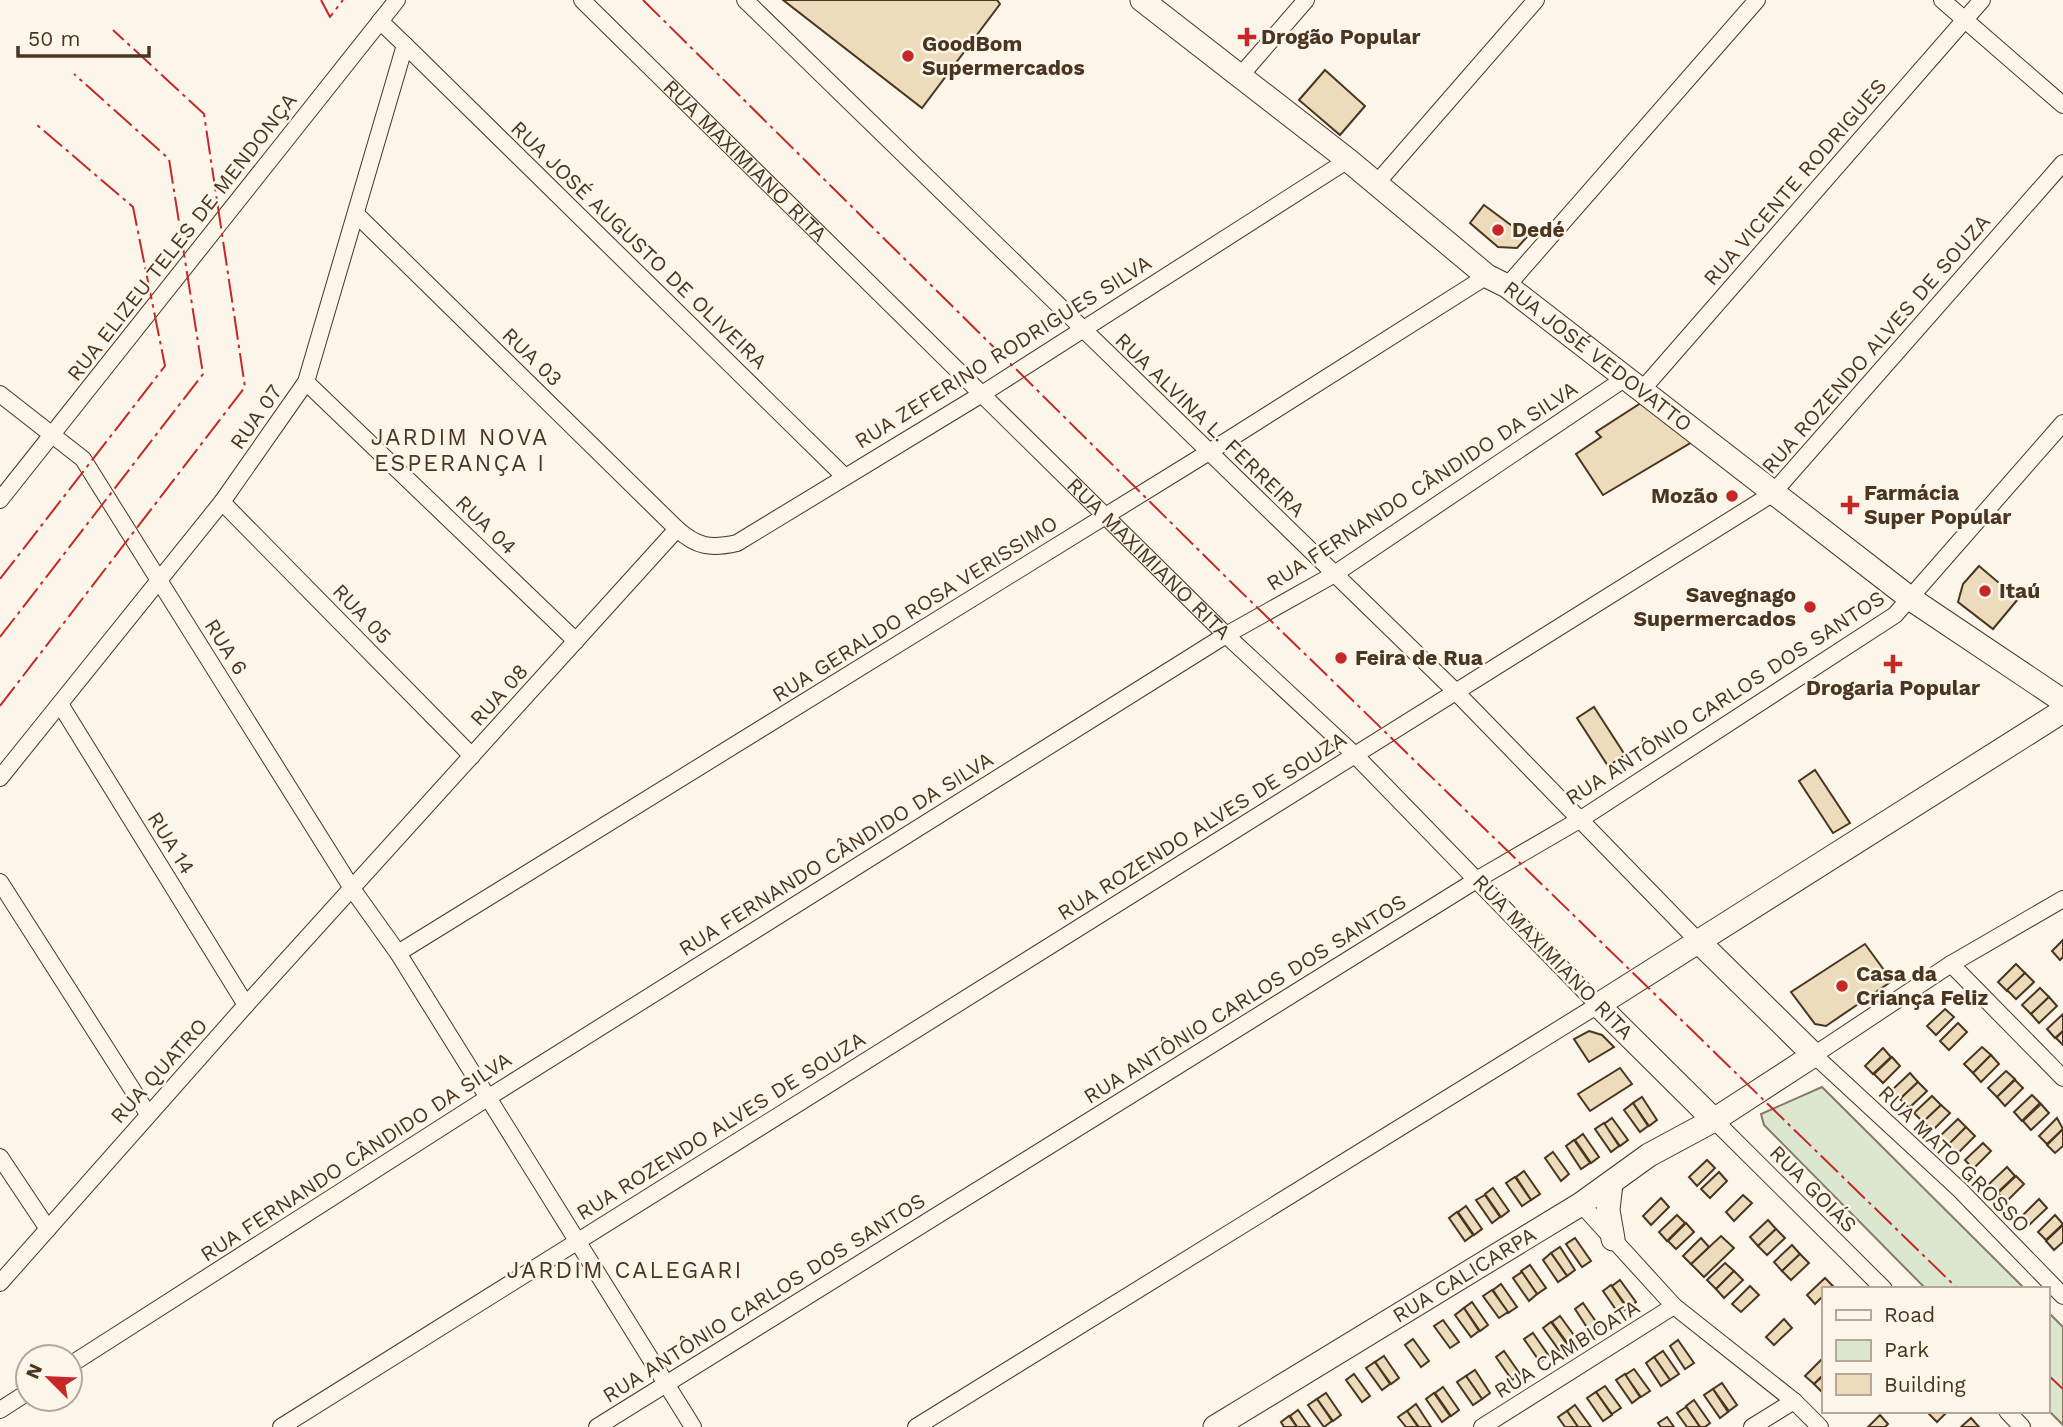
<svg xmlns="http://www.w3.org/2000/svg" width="2063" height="1427" font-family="'Work Sans',sans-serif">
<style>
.green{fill:#dce7d0;stroke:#887966;stroke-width:2}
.building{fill:#ecdcbc;stroke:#4a3520;stroke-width:2}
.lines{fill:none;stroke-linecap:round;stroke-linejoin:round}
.street-casing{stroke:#4a3520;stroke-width:18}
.secondary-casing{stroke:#4a3520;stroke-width:25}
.street{stroke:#fbf6e9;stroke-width:16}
.secondary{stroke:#fbf6e9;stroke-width:23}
.power{stroke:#c62828;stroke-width:2;stroke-dasharray:24 5 3.5 5;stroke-linecap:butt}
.poi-dot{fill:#c62828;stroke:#fbf6e9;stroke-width:2.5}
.labels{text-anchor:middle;stroke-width:5;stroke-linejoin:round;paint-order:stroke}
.poi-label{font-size:21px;font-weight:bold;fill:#4a3520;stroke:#fbf6e9;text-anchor:start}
.street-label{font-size:21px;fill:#4a3520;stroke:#fbf6e9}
.neighbourhood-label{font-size:23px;letter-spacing:2px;fill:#4a3520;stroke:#fbf6e9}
</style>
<rect width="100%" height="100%" fill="#fbf6e9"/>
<g class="green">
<polygon points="1822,1087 2025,1289 1926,1289 1764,1125 1761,1114"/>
<polygon points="2047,1311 2063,1327 2063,1425 2047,1409"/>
</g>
<g class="building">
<polygon points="783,0 997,0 1000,4 922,108"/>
<polygon points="1325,70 1365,106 1340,135 1299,100"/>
<polygon points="1484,205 1527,237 1517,248 1498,247 1470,223"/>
<polygon points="1644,401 1692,442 1603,495 1576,454 1601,437 1596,432"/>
<polygon points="1979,566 2018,599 1993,629 1958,602 1963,584"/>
<polygon points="1594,707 1625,755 1608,766 1577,718"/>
<polygon points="1815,770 1850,823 1833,833 1799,781"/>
<polygon points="2063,940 2063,957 2060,960 2052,951"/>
<polygon points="1865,944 1892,981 1826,1026 1815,1024 1791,992"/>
<polygon points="2016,964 2025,973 2007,991 1998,982"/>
<polygon points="2025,973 2034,982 2016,999 2007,990"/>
<polygon points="2040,988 2049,997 2031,1014 2022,1005"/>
<polygon points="2049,997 2057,1006 2039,1023 2031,1014"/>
<polygon points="1945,1009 1954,1017 1936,1035 1927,1026"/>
<polygon points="2063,1014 2063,1031 2055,1038 2047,1029"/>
<polygon points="1958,1023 1967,1032 1949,1050 1940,1041"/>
<polygon points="1589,1031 1602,1035 1614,1047 1589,1062 1574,1039"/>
<polygon points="2063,1031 2063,1045 2056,1038"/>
<polygon points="1982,1047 1991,1055 1973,1073 1964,1064"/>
<polygon points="1883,1048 1891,1057 1873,1074 1865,1066"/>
<polygon points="1991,1055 1999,1064 1981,1082 1973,1073"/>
<polygon points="1892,1057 1900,1066 1883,1083 1874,1074"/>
<polygon points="1620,1068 1632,1084 1590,1111 1578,1094"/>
<polygon points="2006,1071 2015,1079 1997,1097 1988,1088"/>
<polygon points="1910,1073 1918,1082 1900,1099 1892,1090"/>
<polygon points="2015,1080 2023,1088 2005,1106 1997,1097"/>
<polygon points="1918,1082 1927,1091 1909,1108 1900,1099"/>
<polygon points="2032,1095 2040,1103 2022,1121 2014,1112"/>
<polygon points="1932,1096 1941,1105 1923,1122 1914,1113"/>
<polygon points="1642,1097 1657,1120 1649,1126 1633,1103"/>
<polygon points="1633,1103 1648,1126 1640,1132 1624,1110"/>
<polygon points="2041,1104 2049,1113 2031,1130 2023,1121"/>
<polygon points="1941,1105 1950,1113 1932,1131 1923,1122"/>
<polygon points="1612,1118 1628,1140 1620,1146 1604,1124"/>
<polygon points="2057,1118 2063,1129 2047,1144 2039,1136"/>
<polygon points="1958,1119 1966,1127 1949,1145 1940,1136"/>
<polygon points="1604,1123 1619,1146 1611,1152 1595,1129"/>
<polygon points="1966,1127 1975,1136 1957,1154 1948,1145"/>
<polygon points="2063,1129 2063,1146 2055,1153 2047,1145"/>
<polygon points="1583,1134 1599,1157 1591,1163 1575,1140"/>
<polygon points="1574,1140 1590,1163 1581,1169 1566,1146"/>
<polygon points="1983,1143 1991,1151 1973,1169 1965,1160"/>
<polygon points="1553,1152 1569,1174 1561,1181 1545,1158"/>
<polygon points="1707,1160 1715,1168 1697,1186 1689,1177"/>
<polygon points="2007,1167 2015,1176 1997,1193 1989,1184"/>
<polygon points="1524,1171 1540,1194 1531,1200 1516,1177"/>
<polygon points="1719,1172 1727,1181 1710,1198 1701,1189"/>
<polygon points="2016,1176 2024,1184 2006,1202 1998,1193"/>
<polygon points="1515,1177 1531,1200 1522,1206 1506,1183"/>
<polygon points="1493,1188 1509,1211 1501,1217 1485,1194"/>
<polygon points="1485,1195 1500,1217 1492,1223 1476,1200"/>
<polygon points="1743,1195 1752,1203 1734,1221 1726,1212"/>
<polygon points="1661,1198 1669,1207 1651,1225 1643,1216"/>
<polygon points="2039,1199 2047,1208 2029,1225 2021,1217"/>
<polygon points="1466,1206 1482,1229 1474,1235 1458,1212"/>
<polygon points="1457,1212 1473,1235 1465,1241 1449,1218"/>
<polygon points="1677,1215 1685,1223 1667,1241 1659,1232"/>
<polygon points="2055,1215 2063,1224 2046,1240 2038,1232"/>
<polygon points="1768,1220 1776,1229 1758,1246 1750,1237"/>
<polygon points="1686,1223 1694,1232 1676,1249 1668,1241"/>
<polygon points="2063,1225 2063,1242 2054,1250 2046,1241"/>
<polygon points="1776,1229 1785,1238 1767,1255 1758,1246"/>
<polygon points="1721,1236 1734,1248 1704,1277 1691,1264"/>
<polygon points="1575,1238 1591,1261 1582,1267 1566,1244"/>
<polygon points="1701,1238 1709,1247 1691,1264 1683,1256"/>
<polygon points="1792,1245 1800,1254 1782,1271 1774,1262"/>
<polygon points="1560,1247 1575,1270 1567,1276 1551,1253"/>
<polygon points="1551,1253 1567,1276 1558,1282 1543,1260"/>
<polygon points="1800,1254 1809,1263 1791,1280 1782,1271"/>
<polygon points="1725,1263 1734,1271 1716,1289 1707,1280"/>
<polygon points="1530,1265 1546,1288 1537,1294 1521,1271"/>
<polygon points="1734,1271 1743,1280 1724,1298 1716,1289"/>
<polygon points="1522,1272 1537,1294 1529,1301 1513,1278"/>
<polygon points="1825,1278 1833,1286 1823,1289 1823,1296 1815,1304 1807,1295"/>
<polygon points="1620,1280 1636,1302 1628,1308 1612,1286"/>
<polygon points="1501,1284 1517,1307 1508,1313 1493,1290"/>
<polygon points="1611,1285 1627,1308 1619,1314 1603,1291"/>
<polygon points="1750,1286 1759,1295 1741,1312 1732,1304"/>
<polygon points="1492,1290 1508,1312 1499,1318 1483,1296"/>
<polygon points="1472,1302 1488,1325 1480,1331 1464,1308"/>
<polygon points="1583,1303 1599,1326 1590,1332 1575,1309"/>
<polygon points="1464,1308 1479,1331 1471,1337 1455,1315"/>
<polygon points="1560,1316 1576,1338 1568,1344 1552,1322"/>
<polygon points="1784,1319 1792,1328 1774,1345 1766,1337"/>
<polygon points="1443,1320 1459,1342 1450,1348 1434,1326"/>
<polygon points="1551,1322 1567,1344 1559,1350 1543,1328"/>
<polygon points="1533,1333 1549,1356 1540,1362 1524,1339"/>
<polygon points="1413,1339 1429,1361 1421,1367 1405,1345"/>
<polygon points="1678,1340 1694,1363 1685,1369 1670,1346"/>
<polygon points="1504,1351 1520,1374 1512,1380 1496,1357"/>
<polygon points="1663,1351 1679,1374 1670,1380 1654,1357"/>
<polygon points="1384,1356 1399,1378 1391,1384 1375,1362"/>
<polygon points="1654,1357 1670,1380 1661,1386 1646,1363"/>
<polygon points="1823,1358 1823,1375 1814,1384 1805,1376"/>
<polygon points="1375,1362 1390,1384 1382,1390 1366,1368"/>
<polygon points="1634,1369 1650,1391 1641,1397 1625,1375"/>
<polygon points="1475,1370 1490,1393 1482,1399 1466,1376"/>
<polygon points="1354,1374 1370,1396 1362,1402 1346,1380"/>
<polygon points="1625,1374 1640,1397 1632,1403 1616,1380"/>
<polygon points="1466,1376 1482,1399 1473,1405 1457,1382"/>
<polygon points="1823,1376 1823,1393 1814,1384"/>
<polygon points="1722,1383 1737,1405 1729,1411 1713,1389"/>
<polygon points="1605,1386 1621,1408 1612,1414 1596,1392"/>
<polygon points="1443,1387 1459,1410 1451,1416 1435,1393"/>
<polygon points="1713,1389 1728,1412 1720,1418 1704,1395"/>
<polygon points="1596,1392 1612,1415 1603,1421 1587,1398"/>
<polygon points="1326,1393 1341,1415 1333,1421 1317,1399"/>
<polygon points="1434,1393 1450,1416 1442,1422 1426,1399"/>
<polygon points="1317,1399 1332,1421 1324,1427 1308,1405"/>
<polygon points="1694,1400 1710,1423 1705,1427 1700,1427 1686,1406"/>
<polygon points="1416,1404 1431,1427 1419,1427 1407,1411"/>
<polygon points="1575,1405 1591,1427 1578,1427 1567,1411"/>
<polygon points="1686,1407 1700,1427 1687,1427 1677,1413"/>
<polygon points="1298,1410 1310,1427 1297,1427 1290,1416"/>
<polygon points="1407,1411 1418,1427 1406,1427 1398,1417"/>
<polygon points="1567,1411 1578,1427 1565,1427 1558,1417"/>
<polygon points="1930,1411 1948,1411 1937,1422 1928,1413"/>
<polygon points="1880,1415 1888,1424 1885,1427 1868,1427"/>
<polygon points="1289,1416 1297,1427 1284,1427 1281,1422"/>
<polygon points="1667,1417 1674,1427 1661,1427 1658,1423"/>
<polygon points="1971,1418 1979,1427 1961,1427"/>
</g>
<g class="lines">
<defs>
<g id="street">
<path id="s1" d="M582,0L1226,635L1355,755L1598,1005L916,1427"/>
<polyline points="745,0 1455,691 1700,943"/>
<polyline points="1942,0 2063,105"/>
<polyline points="405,45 844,476"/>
<polyline points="1241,75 1306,0"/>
<polyline points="1375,185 1536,0"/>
<path d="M357,215L677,529C697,547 711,549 737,543L982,394L1348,160"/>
<polyline points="1507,286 1757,0"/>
<polyline points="306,382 576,641"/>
<polyline points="1641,391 1982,0"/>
<polyline points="0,394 83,459 353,890 398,953 693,1427"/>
<polyline points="0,500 397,0"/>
<polyline points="222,502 472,756"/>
<polyline points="60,704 246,1005"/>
<polyline points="0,778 222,502 306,382 405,45 380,21"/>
<polyline points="0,882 148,1114"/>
<polyline points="2063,899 1951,964 1814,1055 1960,1190 2063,1296"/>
<polyline points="398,953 1209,452 1487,276"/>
<polyline points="1951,964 2063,1078"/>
<polyline points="1714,1120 1884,1289"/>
<polyline points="0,1157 48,1229"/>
<polyline points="1581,1204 1674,1306 1794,1401 1820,1427"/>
<polyline points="0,1283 246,1005 677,529"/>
<polyline points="70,1365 489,1097 1226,635 1333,575 1624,379"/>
<polyline points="0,1410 28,1392"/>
<polyline points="2007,1411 2022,1427"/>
<polyline points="281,1427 1772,494 2063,163"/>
<polyline points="597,1427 1478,879 1581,819 1895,615 2063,423"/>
<polyline points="1482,1427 1674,1306"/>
<polyline points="1752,1427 1794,1401"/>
</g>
<g id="secondary">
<path id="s2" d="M1142,0L1348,160L1487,276L1507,286L1911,599L2063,701"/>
<polyline points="1714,1120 1598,1005 2063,711"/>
<polyline points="1611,1183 1608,1210 1613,1239"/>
<path id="s3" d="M1215,1427L1581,1204L1649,1155L1714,1120L1814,1055L1700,943"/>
</g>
</defs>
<use href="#street" class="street-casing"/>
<use href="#secondary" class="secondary-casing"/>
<use href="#street" class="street"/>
<use href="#secondary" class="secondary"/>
<g class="power">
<polyline points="321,0 330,17 343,0"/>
<polyline points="643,0 1233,584 1958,1289"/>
<polyline points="0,579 165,366 133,207 36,124"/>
<polyline points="0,637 203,374 169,159 74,74"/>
<polyline points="0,706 245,387 204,114 113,30"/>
<polyline points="2047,1374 2063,1389"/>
</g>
</g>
<g class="poi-dot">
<path d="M1243.5 26.5h7v7h7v7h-7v7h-7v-7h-7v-7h7z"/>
<circle cx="908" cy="56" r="7"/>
<circle cx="1498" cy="230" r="7"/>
<circle cx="1732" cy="496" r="7"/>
<path d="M1846.5 494.5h7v7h7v7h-7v7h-7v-7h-7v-7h7z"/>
<circle cx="1985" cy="591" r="7"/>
<circle cx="1810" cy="607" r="7"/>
<circle cx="1341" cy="658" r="7"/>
<path d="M1889.5 653.5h7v7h7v7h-7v7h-7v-7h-7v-7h7z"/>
<circle cx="1842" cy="986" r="7"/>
</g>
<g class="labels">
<g class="poi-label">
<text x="1261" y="44">Drogão Popular</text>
<text x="922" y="51">GoodBom<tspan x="922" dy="24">Supermercados</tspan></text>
<text x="1512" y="237">Dedé</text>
<text x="1864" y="500">Farmácia<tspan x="1864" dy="24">Super Popular</tspan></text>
<text x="1718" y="503" text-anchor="end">Mozão</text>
<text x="1999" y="598">Itaú</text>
<text x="1796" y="602" text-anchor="end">Savegnago<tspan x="1796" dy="24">Supermercados</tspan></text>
<text x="1355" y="665">Feira de Rua</text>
<text x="1893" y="695" text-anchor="middle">Drogaria Popular</text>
<text x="1856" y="981">Casa da<tspan x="1856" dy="24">Criança Feliz</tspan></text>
</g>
<g class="street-label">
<text dy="7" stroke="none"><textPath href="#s1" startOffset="229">RUA MAXIMIANO RITA</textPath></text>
<text transform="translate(1795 182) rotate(-49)" y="7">RUA VICENTE RODRIGUES</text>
<text transform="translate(182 237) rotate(-52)" y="7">RUA ELIZEU TELES DE MENDONÇA</text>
<text transform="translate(639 245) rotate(44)" y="7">RUA JOSÉ AUGUSTO DE OLIVEIRA</text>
<text transform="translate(1876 344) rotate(-49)" y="7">RUA ROZENDO ALVES DE SOUZA</text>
<text transform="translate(1003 352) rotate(-32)" y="7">RUA ZEFERINO RODRIGUES SILVA</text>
<text transform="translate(532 357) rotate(44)" y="7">RUA 03</text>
<text dy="7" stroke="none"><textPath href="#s2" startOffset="579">RUA JOSÉ VEDOVATTO</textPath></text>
<text transform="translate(256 417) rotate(-55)" y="7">RUA 07</text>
<text transform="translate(1210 425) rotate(44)" y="7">RUA ALVINA L. FERREIRA</text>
<text transform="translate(1422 486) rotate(-33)" y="7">RUA FERNANDO CÂNDIDO DA SILVA</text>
<text transform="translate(486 525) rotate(44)" y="7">RUA 04</text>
<text dy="7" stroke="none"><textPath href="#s1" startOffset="796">RUA MAXIMIANO RITA</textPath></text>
<text transform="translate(915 609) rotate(-32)" y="7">RUA GERALDO ROSA VERISSIMO</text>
<text transform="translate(362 614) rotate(46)" y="7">RUA 05</text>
<text transform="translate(226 647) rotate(58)" y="7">RUA 6</text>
<text transform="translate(499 695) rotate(-48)" y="7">RUA 08</text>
<text transform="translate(1725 698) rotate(-33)" y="7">RUA ANTÔNIO CARLOS DOS SANTOS</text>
<text transform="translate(1202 826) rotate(-32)" y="7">RUA ROZENDO ALVES DE SOUZA</text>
<text transform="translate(171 843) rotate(58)" y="7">RUA 14</text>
<text transform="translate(836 854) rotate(-32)" y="7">RUA FERNANDO CÂNDIDO DA SILVA</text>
<text transform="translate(1553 957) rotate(46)" y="7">RUA MAXIMIANO RITA</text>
<text transform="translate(1245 999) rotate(-32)" y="7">RUA ANTÔNIO CARLOS DOS SANTOS</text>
<text transform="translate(159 1071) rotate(-48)" y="7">RUA QUATRO</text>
<text transform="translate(721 1126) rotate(-32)" y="7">RUA ROZENDO ALVES DE SOUZA</text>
<text transform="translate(356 1157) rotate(-33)" y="7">RUA FERNANDO CÂNDIDO DA SILVA</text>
<text transform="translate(1954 1159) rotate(44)" y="7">RUA MATO GROSSO</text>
<text transform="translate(1813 1189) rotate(45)" y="7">RUA GOIÁS</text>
<text dy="7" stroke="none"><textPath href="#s3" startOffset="292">RUA CALICARPA</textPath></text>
<text transform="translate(764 1298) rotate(-32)" y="7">RUA ANTÔNIO CARLOS DOS SANTOS</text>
<text transform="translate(1567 1349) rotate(-32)" y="7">RUA CAMBIOATA</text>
</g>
<g class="neighbourhood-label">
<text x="460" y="445">JARDIM NOVA<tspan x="460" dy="26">ESPERANÇA I</tspan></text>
<text x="625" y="1278">JARDIM CALEGARI</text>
</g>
</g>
<rect x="1822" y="1287" width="228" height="126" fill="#fbf6e9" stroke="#b4a999" stroke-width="2"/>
<rect x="1836" y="1310" width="35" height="10" fill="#fbf6e9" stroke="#b4a999" stroke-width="2"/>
<text x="1884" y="1322" font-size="21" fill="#4a3520">Road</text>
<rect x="1836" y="1340" width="35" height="21" fill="#dce7d0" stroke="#b4a999" stroke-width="2"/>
<text x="1884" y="1357" font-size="21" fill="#4a3520">Park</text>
<rect x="1836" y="1374" width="35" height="21" fill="#ecdcbc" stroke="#b4a999" stroke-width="2"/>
<text x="1884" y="1392" font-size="21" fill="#4a3520">Building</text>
<g transform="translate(49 1378) rotate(294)"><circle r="33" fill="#fbf6e9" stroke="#b4a999" stroke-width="2"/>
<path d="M0-5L12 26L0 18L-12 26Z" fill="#c62828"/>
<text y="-10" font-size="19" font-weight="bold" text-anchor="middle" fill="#4a3520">N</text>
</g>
<path d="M18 46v10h131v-10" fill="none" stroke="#4a3520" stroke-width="3.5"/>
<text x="28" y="46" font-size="21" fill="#4a3520" stroke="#fbf6e9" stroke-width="5" paint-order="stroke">50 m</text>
</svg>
